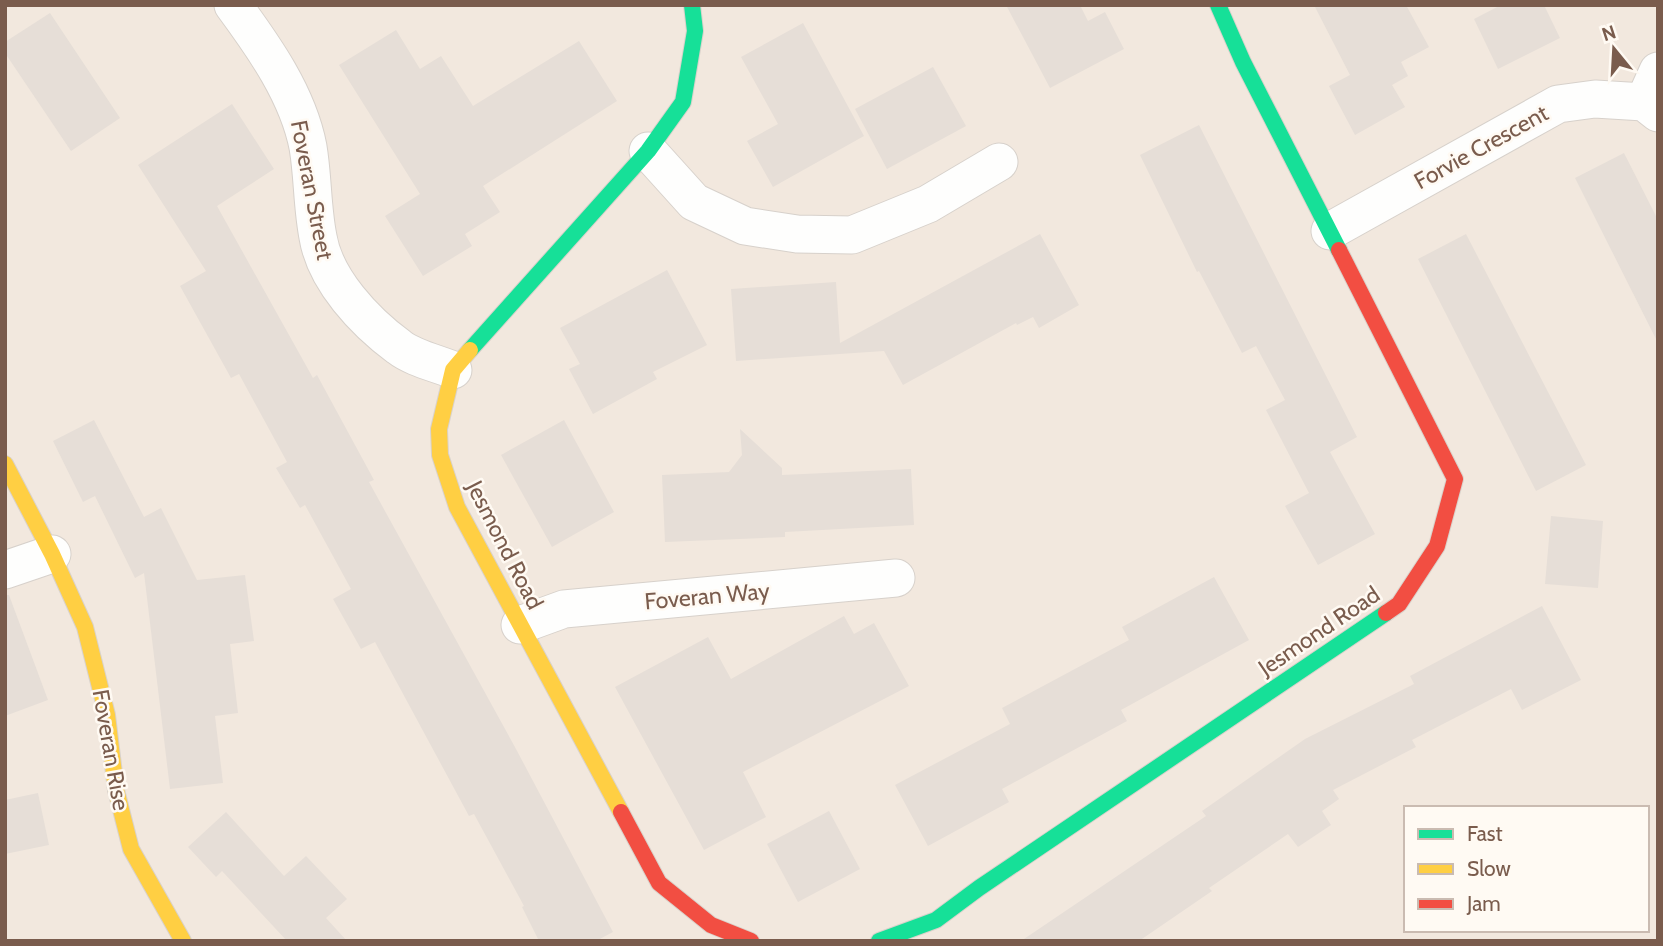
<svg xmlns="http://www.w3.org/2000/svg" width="1663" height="946" font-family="Cabin,sans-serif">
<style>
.residential{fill:#f2e8de;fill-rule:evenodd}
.building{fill:#e6ded7}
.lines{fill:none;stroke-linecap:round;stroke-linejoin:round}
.street-casing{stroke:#d7d1cb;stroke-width:39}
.fast-casing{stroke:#d9d2cb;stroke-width:18}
.slow-casing{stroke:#d9d2cb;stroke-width:18}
.jam-casing{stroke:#d9d2cb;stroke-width:18}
.street{stroke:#fefefd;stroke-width:37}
.fast{stroke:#16e098;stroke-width:16}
.slow{stroke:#ffcf43;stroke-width:16}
.jam{stroke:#f24e42;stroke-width:16}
.labels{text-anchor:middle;stroke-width:5;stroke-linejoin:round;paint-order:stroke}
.street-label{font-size:23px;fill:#7a5c4d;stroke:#fffaf3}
</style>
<rect width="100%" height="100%" fill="#f9f5f0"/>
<path class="residential" d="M5,5H1658V941H5ZM1406,808H1647V930H1406Z"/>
<g class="building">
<polygon points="1006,5 1080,5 1088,21 1105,12 1124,49 1050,88"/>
<polygon points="1314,5 1406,5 1429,47 1401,62 1408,76 1392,85 1405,107 1355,135 1329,86 1350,75"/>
<polygon points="1501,5 1544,5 1560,38 1498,69 1474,19"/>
<polygon points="50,13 120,118 71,151 5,53 5,42"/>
<polygon points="803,23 864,136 773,187 747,141 778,124 741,57"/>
<polygon points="396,30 420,69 441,56 473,106 579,41 617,101 483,186 500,212 465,234 472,246 423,276 385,216 420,194 339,65"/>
<polygon points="933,67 966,126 887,169 855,109"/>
<polygon points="232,104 274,169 217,206 313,378 317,375 374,480 369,482 516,749 613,932 596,941 539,941 522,907 524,906 474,814 469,816 375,642 361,649 333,599 351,589 305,505 300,508 276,468 287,462 239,374 231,378 180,286 206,271 138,165"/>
<polygon points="1199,125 1357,437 1330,452 1375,534 1318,565 1285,506 1309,493 1266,410 1285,400 1256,346 1242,353 1199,271 1197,272 1140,155"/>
<polygon points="1624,153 1658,220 1658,343 1575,178"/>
<polygon points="1040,234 1079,305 1039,328 1033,317 1017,325 1016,323 903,385 884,351 736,361 731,289 836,282 840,343"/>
<polygon points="1466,234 1586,465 1536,491 1418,259"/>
<polygon points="667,270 707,345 653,372 657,379 593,414 569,369 580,364 560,328"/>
<polygon points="94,420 144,517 161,508 197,580 245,575 254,641 230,644 238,713 215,716 223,783 170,789 144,573 135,578 95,496 83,502 53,441"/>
<polygon points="564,420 614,512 552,547 501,455"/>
<polygon points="740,429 782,468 782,475 911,469 914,525 785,532 785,537 665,542 662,475 729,472 742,455"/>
<polygon points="1551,516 1603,521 1598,588 1545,584"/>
<polygon points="1214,577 1249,640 1121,710 1127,721 1002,789 1009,802 928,846 895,785 1010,724 1002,708 1129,640 1122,627"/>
<polygon points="5,595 9,595 48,700 5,716"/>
<polygon points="1542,606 1581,680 1522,710 1511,689 1412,740 1416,747 1333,790 1339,799 1322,811 1331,825 1298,847 1288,834 1209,888 1212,891 1139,941 1021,941 1206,816 1202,811 1305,739 1414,684 1410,676"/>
<polygon points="844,616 854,634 874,623 909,686 743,772 766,817 704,850 615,687 708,637 731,679"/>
<polygon points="38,793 49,845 5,854 5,800"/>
<polygon points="829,811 860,869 798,902 767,844"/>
<polygon points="226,812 284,876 306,856 347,899 326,918 347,941 287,941 222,871 216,877 188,847"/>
</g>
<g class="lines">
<defs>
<g id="street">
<path d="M233,5C264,47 298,95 308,147C313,176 312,207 318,237C325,280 365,322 399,347C413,358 436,363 453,370"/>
<polyline points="1644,102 1658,71"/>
<polyline points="648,151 694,202 745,226 797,234 852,235 928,204 999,162"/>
<polyline points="1330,231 1558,104 1595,99 1644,102 1658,113"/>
<polyline points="5,570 52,554"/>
<polyline points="520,625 564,609 896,578"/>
</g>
<g id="fast">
<polyline points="1218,5 1243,62 1339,250"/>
<polyline points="470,350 648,151 683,102 695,31 692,5"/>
<polyline points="879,941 936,920 979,888 1386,613"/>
</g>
<g id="slow">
<polyline points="470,350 453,370 439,429 440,455 457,507 621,812"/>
<polyline points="5,464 52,554 85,627 107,715 116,790 131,849 183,941"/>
</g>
<g id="jam">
<polyline points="1339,250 1455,479 1437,546 1399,604 1386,613"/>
<polyline points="621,812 659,883 711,925 751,941"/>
</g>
</defs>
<use href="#street" class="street-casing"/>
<use href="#fast" class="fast-casing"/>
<use href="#slow" class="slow-casing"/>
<use href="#jam" class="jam-casing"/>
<use href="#street" class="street"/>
<use href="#fast" class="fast"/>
<use href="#slow" class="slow"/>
<use href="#jam" class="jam"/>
</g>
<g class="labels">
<g class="street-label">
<text transform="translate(1481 147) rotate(-29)" y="8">Forvie Crescent</text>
<text transform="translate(312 190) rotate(79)" y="8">Foveran Street</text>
<text transform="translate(505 545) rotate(63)" y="8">Jesmond Road</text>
<text transform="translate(707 596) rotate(-5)" y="8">Foveran Way</text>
<text transform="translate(1319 631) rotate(-34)" y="8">Jesmond Road</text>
<text transform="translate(111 750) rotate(80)" y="8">Foveran Rise</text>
</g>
</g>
<rect width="1663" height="946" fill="none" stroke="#7a5c4d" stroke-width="14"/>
<rect x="1404" y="806" width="245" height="126" fill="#fffaf3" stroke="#cabbb1" stroke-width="2"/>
<rect x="1418" y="829" width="35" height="10" fill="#16e098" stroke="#cabbb1" stroke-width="2"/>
<text x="1467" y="841" font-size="21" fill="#7a5c4d">Fast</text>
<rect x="1418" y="864" width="35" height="10" fill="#ffcf43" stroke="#cabbb1" stroke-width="2"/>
<text x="1467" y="876" font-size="21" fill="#7a5c4d">Slow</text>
<rect x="1418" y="899" width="35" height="10" fill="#f24e42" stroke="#cabbb1" stroke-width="2"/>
<text x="1467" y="911" font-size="21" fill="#7a5c4d">Jam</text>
<g transform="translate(1614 49) rotate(342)" stroke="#fffaf3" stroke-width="5" paint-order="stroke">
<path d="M0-5L12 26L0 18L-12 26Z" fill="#7a5c4d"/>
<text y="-10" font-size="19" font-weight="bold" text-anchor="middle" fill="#7a5c4d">N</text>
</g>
</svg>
